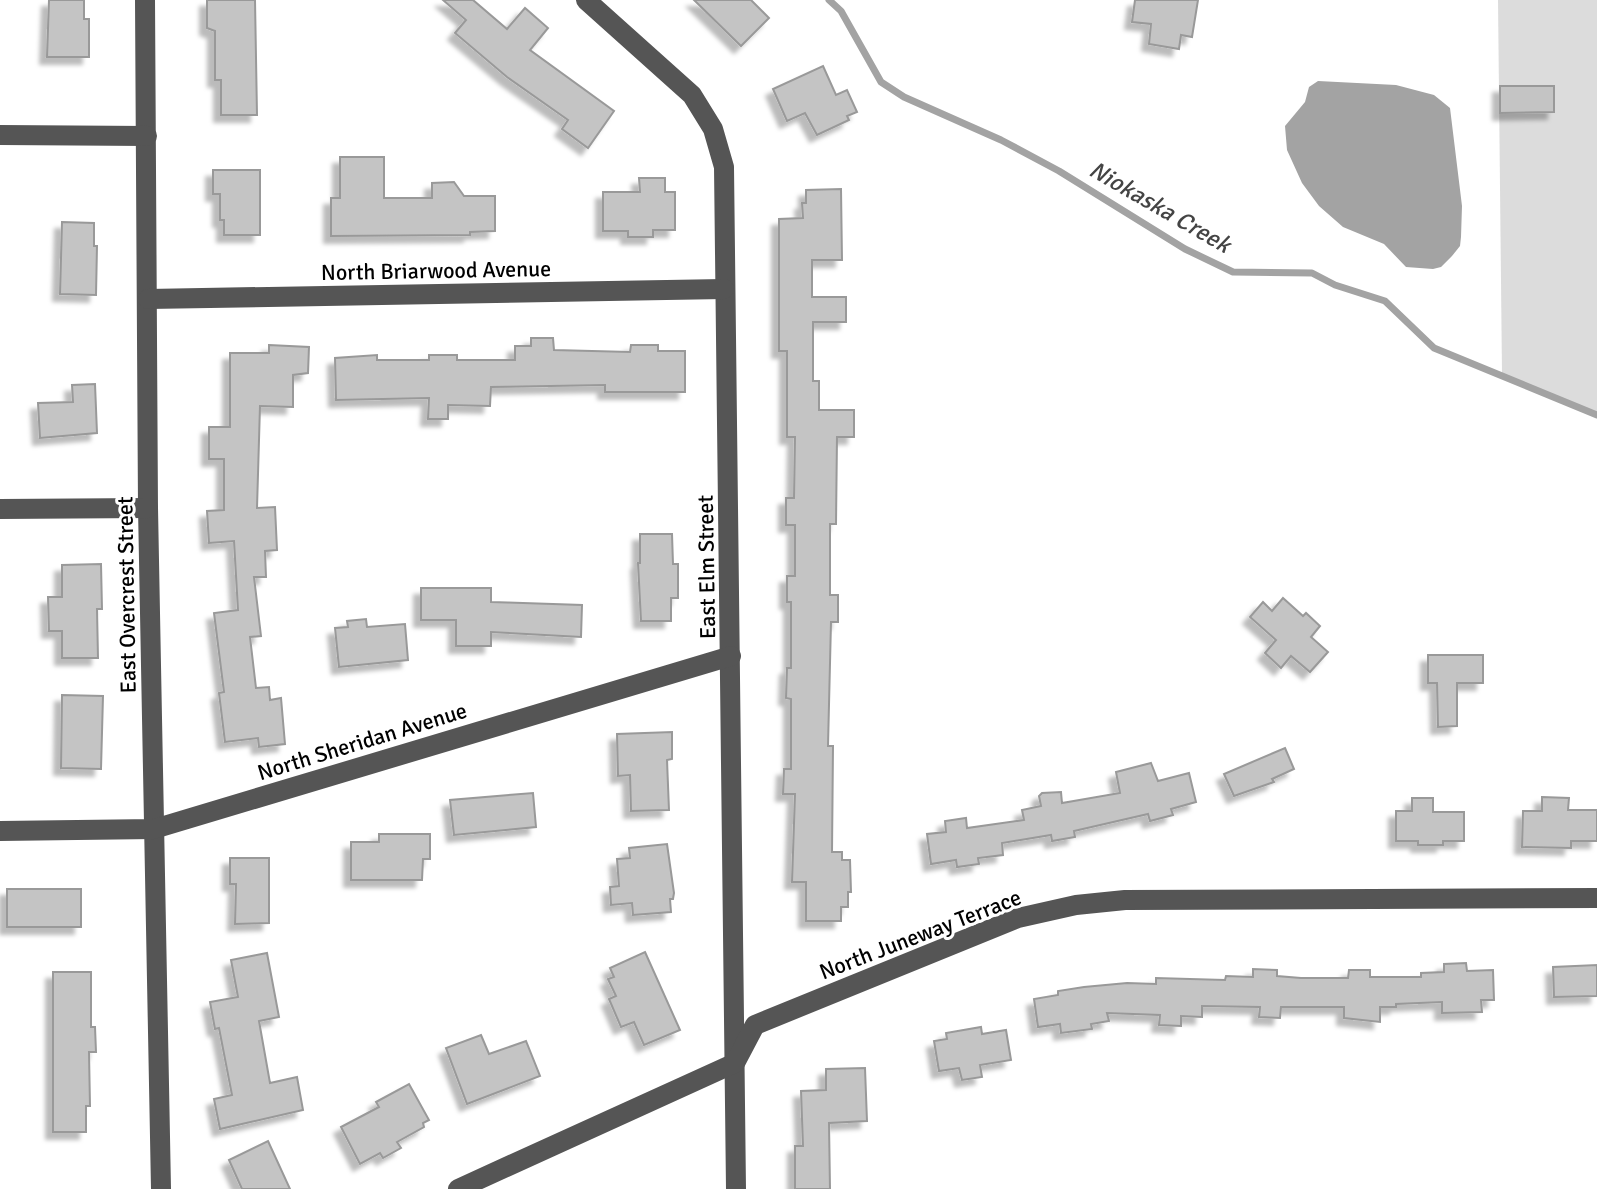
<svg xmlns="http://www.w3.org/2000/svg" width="1597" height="1189" font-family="Signika,sans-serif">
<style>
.green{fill:#dcdcdc}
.water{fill:#a3a3a3}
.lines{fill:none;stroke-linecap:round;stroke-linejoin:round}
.stream{stroke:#a3a3a3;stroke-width:7}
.building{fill:#c4c4c4;stroke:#999;stroke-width:2;filter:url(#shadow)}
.minor{stroke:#555;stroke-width:20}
.labels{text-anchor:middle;stroke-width:6;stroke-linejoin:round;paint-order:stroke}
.street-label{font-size:22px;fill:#000;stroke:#fff}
.water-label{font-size:24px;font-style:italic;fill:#444;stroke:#fff}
</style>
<defs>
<filter id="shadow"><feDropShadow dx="-7" dy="7" stdDeviation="2" flood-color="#0004"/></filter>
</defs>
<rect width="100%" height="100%" fill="#fff"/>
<polygon class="green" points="1498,0 1597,0 1597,415 1502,374"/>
<polygon class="water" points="1318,81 1396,85 1434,95 1450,108 1462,206 1461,237 1460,246 1452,256 1441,267 1433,269 1406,267 1384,244 1343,227 1319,206 1302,183 1287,150 1285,126 1305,102 1309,87"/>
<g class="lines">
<polyline class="stream" points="829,0 841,11 881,82 904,97 1001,140 1059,171 1185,249 1233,272 1312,273 1335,285 1385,301 1434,348 1597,415"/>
</g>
<g class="building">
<polygon points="49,0 84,0 84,19 89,19 89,57 47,57"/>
<polygon points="207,0 255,0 257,115 221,115 221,80 215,80 215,31 207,28"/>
<polygon points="443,0 473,0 507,29 525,8 548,28 530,50 614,111 588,148 562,129 568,120 507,77 455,33 466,20"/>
<polygon points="694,0 751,0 769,18 741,46"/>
<polygon points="1135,0 1198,0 1192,37 1181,35 1179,49 1149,44 1151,24 1132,22"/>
<polygon points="823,66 836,95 847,90 857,112 847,116 849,120 817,135 805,113 787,121 773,89"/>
<polygon points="1500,86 1554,86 1554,112 1500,113"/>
<polygon points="340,157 384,157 384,198 432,198 432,183 454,182 464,196 495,196 495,231 470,232 470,235 331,236 331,198 340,198"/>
<polygon points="213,170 260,170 260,235 224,235 224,220 220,220 220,194 213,194"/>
<polygon points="639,178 665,178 665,192 675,192 675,230 653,230 653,237 628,237 628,231 603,231 603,192 640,192"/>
<polygon points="841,189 842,260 812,260 812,297 846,297 846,322 813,322 813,381 819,381 819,410 854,410 854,437 837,437 836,524 830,524 830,595 838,595 838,622 831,622 828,746 833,746 832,852 842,852 842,860 850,860 851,892 848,892 848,907 841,907 841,921 806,921 806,882 792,882 795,794 783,794 784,769 791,769 791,699 786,698 787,668 791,668 791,602 787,602 787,576 795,576 795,525 786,525 786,498 794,498 795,437 787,437 787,351 779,351 779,219 803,218 802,203 806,203 806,190"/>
<polygon points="62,222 94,223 94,246 97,246 96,295 60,294"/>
<polygon points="531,338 553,338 554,350 630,352 631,345 658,345 658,351 685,351 685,392 605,392 605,385 491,387 490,406 448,405 448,419 428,419 429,398 336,400 335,358 377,355 377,360 429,360 429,355 457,355 457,360 515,360 515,346 531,346"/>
<polygon points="269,345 309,347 308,373 293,375 293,407 260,406 257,508 275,507 277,550 265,551 266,577 254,577 261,636 250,637 256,688 269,687 270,700 281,698 285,744 259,747 258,738 225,742 219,693 224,692 214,613 238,610 234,541 209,543 207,511 224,510 224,459 209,459 209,427 230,427 230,353 269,353"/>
<polygon points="95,384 97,433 40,438 38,403 73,402 72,385"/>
<polygon points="640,534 672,534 673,564 678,564 678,598 671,598 671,621 641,621 638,563 640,563"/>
<polygon points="101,564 102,609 97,609 98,658 62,658 62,631 49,631 48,597 62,597 62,565"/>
<polygon points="421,588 491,588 491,602 582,605 581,637 491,632 491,646 456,646 456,620 421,620"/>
<polygon points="1283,598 1303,616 1306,613 1320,626 1311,637 1328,652 1310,672 1291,656 1281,668 1265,653 1276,640 1250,617 1263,602 1272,611"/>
<polygon points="366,619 367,627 405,624 408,660 339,667 335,628 348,627 347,621"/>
<polygon points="1428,655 1483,655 1483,683 1457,683 1457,726 1438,727 1437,683 1428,683"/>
<polygon points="62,695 103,696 101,769 61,768"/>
<polygon points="672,732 672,759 667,760 669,810 631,811 630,775 618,776 617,734"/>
<polygon points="1285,748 1294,769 1272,779 1274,782 1234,796 1224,774"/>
<polygon points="1151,763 1158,781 1189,773 1196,802 1171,809 1173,815 1150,821 1148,814 1074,831 1075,837 1052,841 1051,835 1002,843 1003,855 978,858 979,864 957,867 956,860 931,864 927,834 946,832 945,821 966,818 967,828 1024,820 1022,810 1041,806 1039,796 1042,793 1061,792 1062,803 1120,793 1116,772"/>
<polygon points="533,793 536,827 454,835 450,800"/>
<polygon points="1542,797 1569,798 1568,810 1597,810 1597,841 1571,841 1571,848 1522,847 1523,811 1542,811"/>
<polygon points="1412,798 1433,798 1433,812 1464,812 1464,841 1443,841 1443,845 1418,845 1418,841 1396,841 1396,811 1412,811"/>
<polygon points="379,834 430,834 430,859 423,859 422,880 351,880 351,842 379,842"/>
<polygon points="667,844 674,893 673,899 670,899 671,912 633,915 632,903 611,905 610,887 619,886 617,859 630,858 629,848"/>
<polygon points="230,858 269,858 269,923 235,924 236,884 230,884"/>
<rect x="7" y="889" width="74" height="38"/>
<polygon points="645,952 680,1030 644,1045 634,1022 621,1027 609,999 616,996 608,979 614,977 610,968"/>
<polygon points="267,953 279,1017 259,1021 270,1083 297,1077 303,1110 220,1129 214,1099 232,1095 219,1028 215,1029 210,1002 238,997 231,960"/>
<polygon points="1466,963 1467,971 1493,970 1494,1000 1481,1000 1482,1012 1442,1013 1442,1002 1396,1004 1396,1007 1380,1007 1380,1022 1344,1018 1344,1007 1281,1007 1280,1018 1259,1017 1260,1007 1202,1006 1202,1017 1181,1016 1181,1026 1159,1025 1160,1015 1107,1013 1109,1021 1091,1024 1092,1029 1061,1033 1060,1024 1038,1027 1034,999 1058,995 1058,991 1084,987 1127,983 1156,984 1156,978 1225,980 1226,976 1253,977 1253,969 1277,970 1277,976 1301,978 1348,978 1349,970 1370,970 1370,977 1421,977 1421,973 1444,972 1444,964"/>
<polygon points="1597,965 1597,996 1554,997 1553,967"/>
<polygon points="53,972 91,972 91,1027 95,1027 96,1052 89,1052 90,1106 86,1106 86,1132 53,1132"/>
<polygon points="981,1027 982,1034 1006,1030 1011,1060 980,1065 982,1077 962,1080 959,1068 939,1071 934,1041 947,1039 946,1033"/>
<polygon points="481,1035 489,1054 526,1041 540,1076 467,1104 446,1048"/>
<polygon points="865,1068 867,1121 829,1123 830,1189 795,1189 795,1146 803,1146 801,1091 826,1090 826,1069"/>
<polygon points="409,1084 429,1120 423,1123 424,1127 397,1142 401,1148 383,1158 380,1153 360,1164 341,1127 379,1107 376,1102"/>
<polygon points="268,1141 290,1189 242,1189 229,1160"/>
</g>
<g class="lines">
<g class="minor">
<polyline points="145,0 148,508 161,1189"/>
<polyline points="586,0 692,95 713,129 724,167 736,1189"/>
<polyline points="0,135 147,136"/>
<polyline points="148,299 724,289"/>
<polyline points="0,509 148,508"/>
<polyline points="0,831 154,829 731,656"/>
<polyline points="458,1189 735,1063 755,1025 1018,918 1076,905 1125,900 1597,898"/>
</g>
</g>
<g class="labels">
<g class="street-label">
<text transform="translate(436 270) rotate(-1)" y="8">North Briarwood Avenue</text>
<text transform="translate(706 567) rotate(-91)" y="8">East Elm Street</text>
<text transform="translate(126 595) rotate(-91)" y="8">East Overcrest Street</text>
<text transform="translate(362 741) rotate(-17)" y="8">North Sheridan Avenue</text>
<text transform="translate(920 934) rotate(-21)" y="8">North Juneway Terrace</text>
</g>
<g class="water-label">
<text transform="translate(1160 207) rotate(30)" y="8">Niokaska Creek</text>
</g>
</g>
</svg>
